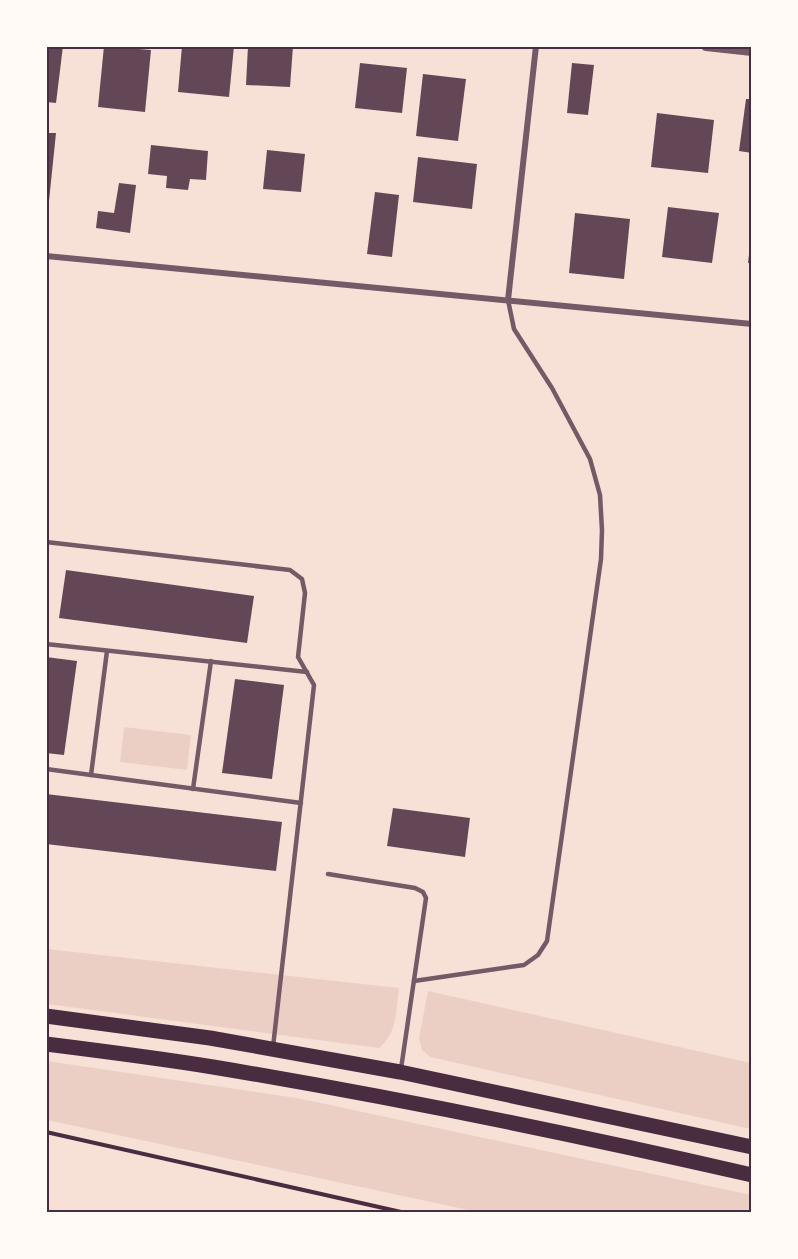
<svg xmlns="http://www.w3.org/2000/svg" width="798" height="1259" font-family="'Fira Sans',sans-serif">
<style>
.green{fill:#ebcfc5}
.building{fill:#644757}
.lines{fill:none;stroke-linecap:round;stroke-linejoin:round}
.path{stroke:#4a2c40;stroke-width:4}
.service{stroke:#755966;stroke-width:4.5}
.minor{stroke:#755966;stroke-width:6}
.tertiary{stroke:#755966;stroke-width:10}
.primary{stroke:#4a2c40;stroke-width:15}
.neatline{fill:none;stroke:#4a2c40;stroke-width:2}
</style>
<rect width="100%" height="100%" fill="#f7e1d7"/>
<g class="green">
<polygon points="124,727 191,735 187,770 120,762"/>
<path d="M47,949L399,988C396,1010 397,1034 379,1048L47,1004Z"/>
<polygon points="428,991 751,1063 751,1129 430,1057 422,1050 419,1038"/>
<polygon points="47,1061 297,1098 751,1195 751,1212 478,1212 47,1120"/>
</g>
<g class="building">
<polygon points="46,46 63,46 56,103 46,102"/>
<polygon points="104,46 151,50 145,112 98,107"/>
<polygon points="182,46 234,46 229,97 178,92"/>
<polygon points="248,46 293,46 290,87 246,85"/>
<polygon points="360,63 407,68 402,113 355,108"/>
<polygon points="572,63 594,65 588,115 567,113"/>
<polygon points="423,74 466,79 458,141 416,136"/>
<polygon points="746,99 752,99 752,153 739,151"/>
<polygon points="657,113 714,120 708,173 651,167"/>
<polygon points="46,133 56,133 49,201 46,201"/>
<polygon points="151,145 208,151 206,180 190,179 188,190 166,188 167,176 148,174"/>
<polygon points="267,150 305,154 301,192 263,189"/>
<polygon points="418,157 477,164 472,209 413,202"/>
<polygon points="119,183 136,185 130,233 96,228 98,211 114,213"/>
<polygon points="375,192 399,195 392,257 367,254"/>
<polygon points="668,207 719,213 712,263 662,257"/>
<polygon points="575,213 630,219 624,279 569,273"/>
<polygon points="750,246 752,246 752,263 748,263"/>
<polygon points="66,570 254,596 247,643 59,618"/>
<polygon points="46,657 77,661 64,755 46,753"/>
<polygon points="235,679 284,685 272,779 222,773"/>
<polygon points="46,794 282,822 276,871 46,844"/>
<polygon points="393,808 470,818 465,857 387,846"/>
</g>
<g class="lines">
<polyline class="path" points="46,1132 401,1212"/>
<g class="service">
<polyline points="46,542 290,570 302,579 305,593 298,657 314,685 273,1047"/>
<polyline points="46,644 307,672"/>
<polyline points="46,769 301,803"/>
<polyline points="91,775 107,651"/>
<polyline points="193,789 211,661"/>
<polyline points="328,874 415,888 423,892 426,898 401,1069"/>
<polyline points="414,981 524,965 538,955 547,941 601,559 602,530 600,495 590,459 552,388 514,329 508,300"/>
</g>
<g class="minor">
<polyline points="46,256 752,324"/>
<polyline points="508,300 536,46"/>
</g>
<polyline class="tertiary" points="706,46 752,51"/>
<g class="primary">
<polyline points="46,1016 210,1038 400,1072 752,1147"/>
<path d="M46,1044C102,1051 158,1058 213,1067C393,1097 573,1134 752,1175"/>
</g>
</g>
<rect width="798" height="1259" fill="none" stroke="#fffaf5" stroke-width="96"/>
<rect x="48" y="48" width="702" height="1163" class="neatline"/>
</svg>
